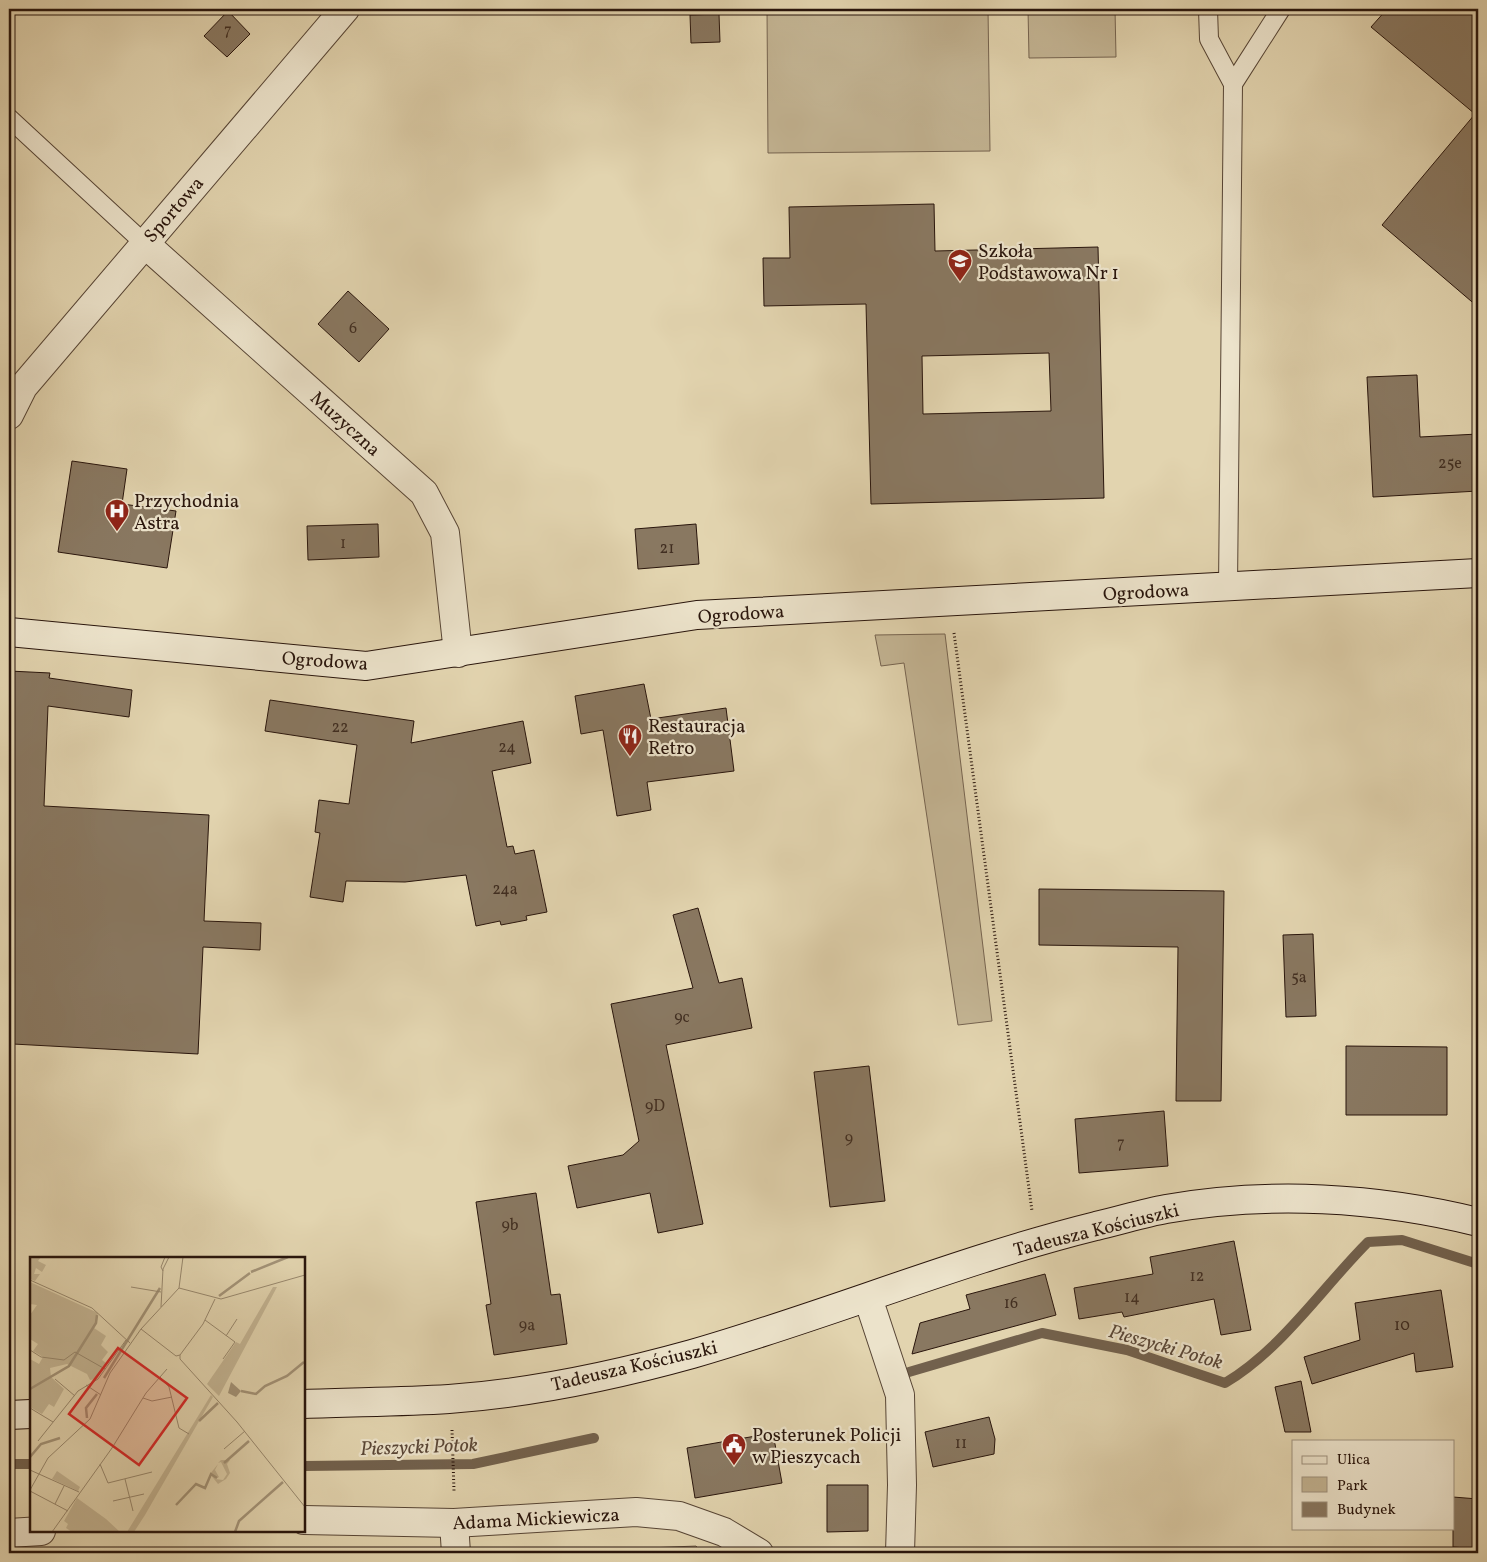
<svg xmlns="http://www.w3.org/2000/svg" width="1487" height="1562" font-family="Vollkorn,serif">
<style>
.green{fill:#c3b493;stroke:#766450}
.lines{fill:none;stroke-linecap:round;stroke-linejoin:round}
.stream{stroke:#72614d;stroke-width:10}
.building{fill:#897861;stroke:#29150c;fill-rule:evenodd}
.lane-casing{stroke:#574535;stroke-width:20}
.street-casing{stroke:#574535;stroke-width:30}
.secondary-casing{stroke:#29150c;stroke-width:30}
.path{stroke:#29150c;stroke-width:3;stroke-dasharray:1 2.5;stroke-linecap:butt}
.lane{stroke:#ece3cb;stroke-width:18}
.street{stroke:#ece3cb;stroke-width:28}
.secondary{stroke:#ece3cb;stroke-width:28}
.labels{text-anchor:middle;stroke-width:4.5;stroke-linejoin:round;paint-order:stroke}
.number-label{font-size:16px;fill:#412e21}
.street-label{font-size:19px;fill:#29150c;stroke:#ece3cb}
.poi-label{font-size:19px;fill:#29150c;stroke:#ece3cb;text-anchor:start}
.water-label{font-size:20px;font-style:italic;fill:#5a4737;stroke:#ece3cb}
.inset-river{fill:none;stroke:#a39378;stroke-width:2.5}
.inset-road{fill:none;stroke:#98886e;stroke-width:1}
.view{fill:#d62828;fill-opacity:0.15;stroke:#d62828;stroke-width:2.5}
.inset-edge{fill:none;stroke:#29150c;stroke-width:2.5}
</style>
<rect width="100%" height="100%" fill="#e2d4af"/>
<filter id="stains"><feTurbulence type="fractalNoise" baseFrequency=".004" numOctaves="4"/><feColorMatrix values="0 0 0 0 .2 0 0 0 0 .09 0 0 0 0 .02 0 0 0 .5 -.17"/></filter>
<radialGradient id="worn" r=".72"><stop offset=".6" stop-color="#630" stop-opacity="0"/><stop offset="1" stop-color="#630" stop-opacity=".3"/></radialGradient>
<g class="green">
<polygon points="767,9 988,9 990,151 768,153"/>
<polygon points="1028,9 1115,9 1116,57 1029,58"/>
<polygon points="945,634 992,1021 958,1025 904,663 881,666 875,635"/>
<polygon points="696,1546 703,1553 529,1553"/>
</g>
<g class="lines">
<g class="stream">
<path d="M909,1372L1042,1333L1127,1350L1225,1383C1282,1349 1322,1288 1368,1242L1402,1240L1478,1264"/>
<polyline points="9,1464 31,1464"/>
<polyline points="304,1466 473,1464 594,1438"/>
</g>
</g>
<g class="building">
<polygon points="1387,9 1478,9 1478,307 1382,225 1475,114 1371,27"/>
<polygon points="228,11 250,34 227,57 204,36"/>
<polygon points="719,14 720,42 691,43 690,15"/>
<path d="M934,204L935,251L1098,247L1104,498L871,504L866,304L764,306L763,258H790L789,207ZM1049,353L1051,411L923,414L922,356Z"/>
<polygon points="348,291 389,329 359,362 318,324"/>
<polygon points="1417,375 1420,437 1478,434 1478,491 1373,497 1367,377"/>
<polygon points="72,461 127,469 122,504 176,511 167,568 58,552"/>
<polygon points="378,524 379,557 308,560 307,526"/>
<polygon points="696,524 699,564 638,569 635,529"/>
<polygon points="9,671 50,673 49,678 132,690 129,717 48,706 44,806 209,815 204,921 261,923 260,950 203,947 198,1054 13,1044 14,1024 9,1024"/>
<polygon points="644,684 651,719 726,708 734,771 647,782 651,810 617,816 603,730 581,734 575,696"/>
<polygon points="270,700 414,721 411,743 523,721 531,763 492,771 507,847 513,846 515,854 534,850 547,912 526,916 527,920 501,925 500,921 476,926 466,875 405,882 346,881 343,902 310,897 320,833 315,832 319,800 349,804 357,745 265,731"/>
<polygon points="1039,889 1224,891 1221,1101 1176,1101 1178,947 1039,945"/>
<polygon points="698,908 719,983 742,978 752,1028 666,1045 703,1224 658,1233 650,1193 577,1208 568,1166 623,1155 639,1141 611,1004 693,988 673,915"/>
<polygon points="1313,934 1316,1016 1286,1017 1283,935"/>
<polygon points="1346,1046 1447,1047 1447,1115 1346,1115"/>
<polygon points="869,1066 885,1201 830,1207 814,1072"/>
<polygon points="1164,1111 1168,1166 1079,1173 1075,1119"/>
<polygon points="536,1193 551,1295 560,1294 567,1344 494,1355 486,1305 491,1304 476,1202"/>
<polygon points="1234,1241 1251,1330 1221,1335 1214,1299 1124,1317 1122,1312 1079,1319 1074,1288 1153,1274 1150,1257"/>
<polygon points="1045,1274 1056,1315 912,1354 920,1323 970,1309 966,1295"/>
<polygon points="1441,1290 1453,1367 1416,1372 1414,1353 1312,1384 1304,1357 1360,1340 1355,1303"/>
<polygon points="1301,1381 1311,1432 1285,1432 1275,1387"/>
<polygon points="989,1417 995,1439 994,1454 933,1467 925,1432"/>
<polygon points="773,1433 782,1483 695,1498 687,1448"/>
<polygon points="827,1485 868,1485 868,1531 827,1532"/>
<polygon points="1453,1497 1478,1499 1478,1549 1453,1547"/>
</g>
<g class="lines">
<defs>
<g id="lane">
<polyline points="1208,9 1209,39 1233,84"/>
<polyline points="9,118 144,243"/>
<polyline points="1228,587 1233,84 1281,9"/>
</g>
<g id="street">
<polyline points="144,243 424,493 445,533 458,653"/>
<polyline points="9,415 23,387 345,9"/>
<polyline points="868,1298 900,1395 902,1485 900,1553"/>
<polyline points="304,1520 454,1523 636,1512 679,1516 724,1532 759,1553"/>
<polyline points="454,1523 456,1553"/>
<polyline points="9,1533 41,1531"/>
</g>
<g id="secondary">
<polyline points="9,632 366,666 697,615 1478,573"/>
<path d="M304,1404C352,1402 401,1402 449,1399C531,1393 613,1376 692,1354C828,1315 959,1260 1096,1226C1119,1221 1143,1213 1166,1209C1269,1191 1377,1197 1478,1222"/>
<polyline points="9,1415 31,1414"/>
</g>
</defs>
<use href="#lane" class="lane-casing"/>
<use href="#street" class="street-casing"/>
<use href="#secondary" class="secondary-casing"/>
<g class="path">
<polyline points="954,633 1032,1211"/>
<polyline points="452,1430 454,1491"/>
</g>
<use href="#lane" class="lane"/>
<use href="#street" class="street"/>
<use href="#secondary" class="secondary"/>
</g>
<defs>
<symbol id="school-pin" viewBox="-11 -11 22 30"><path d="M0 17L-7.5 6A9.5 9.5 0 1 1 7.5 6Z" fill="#8f2418" stroke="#ece3cb"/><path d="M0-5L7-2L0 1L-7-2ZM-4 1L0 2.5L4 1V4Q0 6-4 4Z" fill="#fff"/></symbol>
<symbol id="hospital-pin" viewBox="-11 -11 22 30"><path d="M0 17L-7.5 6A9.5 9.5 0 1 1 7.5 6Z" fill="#8f2418" stroke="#ece3cb"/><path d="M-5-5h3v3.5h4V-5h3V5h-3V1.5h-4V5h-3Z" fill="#fff"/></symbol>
<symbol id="restaurant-pin" viewBox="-11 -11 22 30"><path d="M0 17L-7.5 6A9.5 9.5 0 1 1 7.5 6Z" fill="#8f2418" stroke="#ece3cb"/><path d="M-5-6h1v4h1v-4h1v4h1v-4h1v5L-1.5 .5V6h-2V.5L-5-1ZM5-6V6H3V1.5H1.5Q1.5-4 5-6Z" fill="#fff"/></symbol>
<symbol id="civic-pin" viewBox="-11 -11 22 30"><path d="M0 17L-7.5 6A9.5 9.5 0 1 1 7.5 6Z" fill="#8f2418" stroke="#ece3cb"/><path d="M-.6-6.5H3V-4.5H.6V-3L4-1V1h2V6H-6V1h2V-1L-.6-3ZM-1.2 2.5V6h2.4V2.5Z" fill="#fff"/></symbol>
</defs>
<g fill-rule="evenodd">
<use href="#school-pin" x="946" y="247" width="28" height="38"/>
<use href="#hospital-pin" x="103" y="497" width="28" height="38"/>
<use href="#restaurant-pin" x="616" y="722" width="28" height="38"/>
<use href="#civic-pin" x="720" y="1431" width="28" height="38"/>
</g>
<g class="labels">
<g class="number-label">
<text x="228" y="35">7</text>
<text x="353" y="333">6</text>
<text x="1450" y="468">25e</text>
<text x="343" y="548">1</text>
<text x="667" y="553">21</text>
<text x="340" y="732">22</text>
<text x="507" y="752">24</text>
<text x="505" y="894">24a</text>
<text x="1299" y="982">5a</text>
<text x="682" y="1022">9c</text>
<text x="655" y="1111">9D</text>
<text x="849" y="1143">9</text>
<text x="1121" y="1148">7</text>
<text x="510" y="1230">9b</text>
<text x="1197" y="1281">12</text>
<text x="1132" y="1302">14</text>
<text x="1011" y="1308">16</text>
<text x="527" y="1330">9a</text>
<text x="1402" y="1330">10</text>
<text x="961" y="1448">11</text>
</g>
<g class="street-label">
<text transform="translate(173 209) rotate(-49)" y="7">Sportowa</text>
<text transform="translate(346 423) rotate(42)" y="7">Muzyczna</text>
<text transform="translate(1146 591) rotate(-3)" y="7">Ogrodowa</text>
<text transform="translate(741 613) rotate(-4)" y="7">Ogrodowa</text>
<text transform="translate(325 660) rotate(4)" y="7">Ogrodowa</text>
<text transform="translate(1096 1229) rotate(-14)" y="7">Tadeusza Kościuszki</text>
<text transform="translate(634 1365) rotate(-13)" y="7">Tadeusza Kościuszki</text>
<text transform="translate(536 1518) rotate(-3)" y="7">Adama Mickiewicza</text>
</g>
<g class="poi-label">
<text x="978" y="257">Szkoła<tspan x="978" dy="22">Podstawowa Nr 1</tspan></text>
<text x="134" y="507">Przychodnia<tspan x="134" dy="22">Astra</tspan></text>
<text x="648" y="732">Restauracja<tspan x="648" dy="22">Retro</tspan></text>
<text x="752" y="1441">Posterunek Policji<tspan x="752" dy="22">w Pieszycach</tspan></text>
</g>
<g class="water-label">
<text transform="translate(1166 1346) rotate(16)" y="7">Pieszycki Potok</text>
<text transform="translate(419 1446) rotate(-2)" y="7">Pieszycki Potok</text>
</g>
</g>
<g transform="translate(30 1257)">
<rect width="275" height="275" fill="#e2d4af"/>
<path d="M0,0H11L8,4L16,8L12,15L6,11L4,17H10L5,24L0,22ZM0,25L68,56L64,71L76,79L71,88L78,95L72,103L76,106L66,122L60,123L57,117L37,107L20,111L21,120L34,132L24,150L19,147L12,157L0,150V102L9,107L13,100L3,94L8,87L0,82V58L7,48L0,47ZM243,30H247L189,139L177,127L206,85L210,87ZM181,138L183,140L115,258L104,275H97ZM191,203H200L197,207L200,216L196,222L188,227L180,217L188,207L185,213L189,220L185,222L193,223L197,217L191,205L188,206ZM27,214L50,230L48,234L22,222ZM47,241L76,262L90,275H42L36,271L38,267L34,264Z" fill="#c3b493"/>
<path d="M201,125L211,134L206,140L198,136Z" fill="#a39378"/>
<path class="inset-river" d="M221,15L258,0M189,39L220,16M74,121L130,31M0,132L39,109L66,66L67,58M211,134L226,137L235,129L257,119L274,105M57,161L56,151L67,137M169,164L188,146M0,200L11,187L30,181M194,206L219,184M146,248L166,227L175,231L181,217L187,221M205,275L209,264L253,225"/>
<path class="inset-road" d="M133,14L131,10L135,0M0,23L62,51L100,86M101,30L131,35M149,31L153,0M131,50L133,12L139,0M175,63L205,85L193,102M111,72L146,99L150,98V102L207,165L275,250M196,79L207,62M0,93L11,100L34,103L45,95L75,112M150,98L173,67L185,42M130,120L139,130L149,171L159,177M25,122L45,139M56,128L71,138M113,141L122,144L142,140M0,151L23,165M8,184L48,134L68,122L96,83M194,192L215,174M18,201L60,162L80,116L111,72L149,31L191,42L275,18M70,207L78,226L122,215M0,213L49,235M95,222L103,254M0,233L18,201M0,234L38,254M83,244L114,237M25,247L34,229M22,275L82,191L116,136L137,112"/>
<path class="view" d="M88,91L157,141L109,208L39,157Z"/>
<rect width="275" height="275" class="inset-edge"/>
</g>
<rect width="1487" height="1562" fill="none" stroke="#e2d4af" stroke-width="30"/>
<rect x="10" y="10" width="1467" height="1542" fill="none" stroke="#29150c" stroke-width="2.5"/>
<rect x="15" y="15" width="1457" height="1532" fill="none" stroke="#29150c"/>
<rect x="1292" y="1440" width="162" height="90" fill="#ece3cb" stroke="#9e917f"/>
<rect x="1302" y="1456" width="25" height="8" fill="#ece3cb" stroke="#9e917f"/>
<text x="1337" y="1464" font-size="15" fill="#29150c">Ulica</text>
<rect x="1302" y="1477" width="25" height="15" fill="#c3b493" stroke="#9e917f"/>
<text x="1337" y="1490" font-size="15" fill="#29150c">Park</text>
<rect x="1302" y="1502" width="25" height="15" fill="#897861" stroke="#9e917f"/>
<text x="1337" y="1514" font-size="15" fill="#29150c">Budynek</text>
<rect width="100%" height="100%" filter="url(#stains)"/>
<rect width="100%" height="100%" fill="url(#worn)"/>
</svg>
